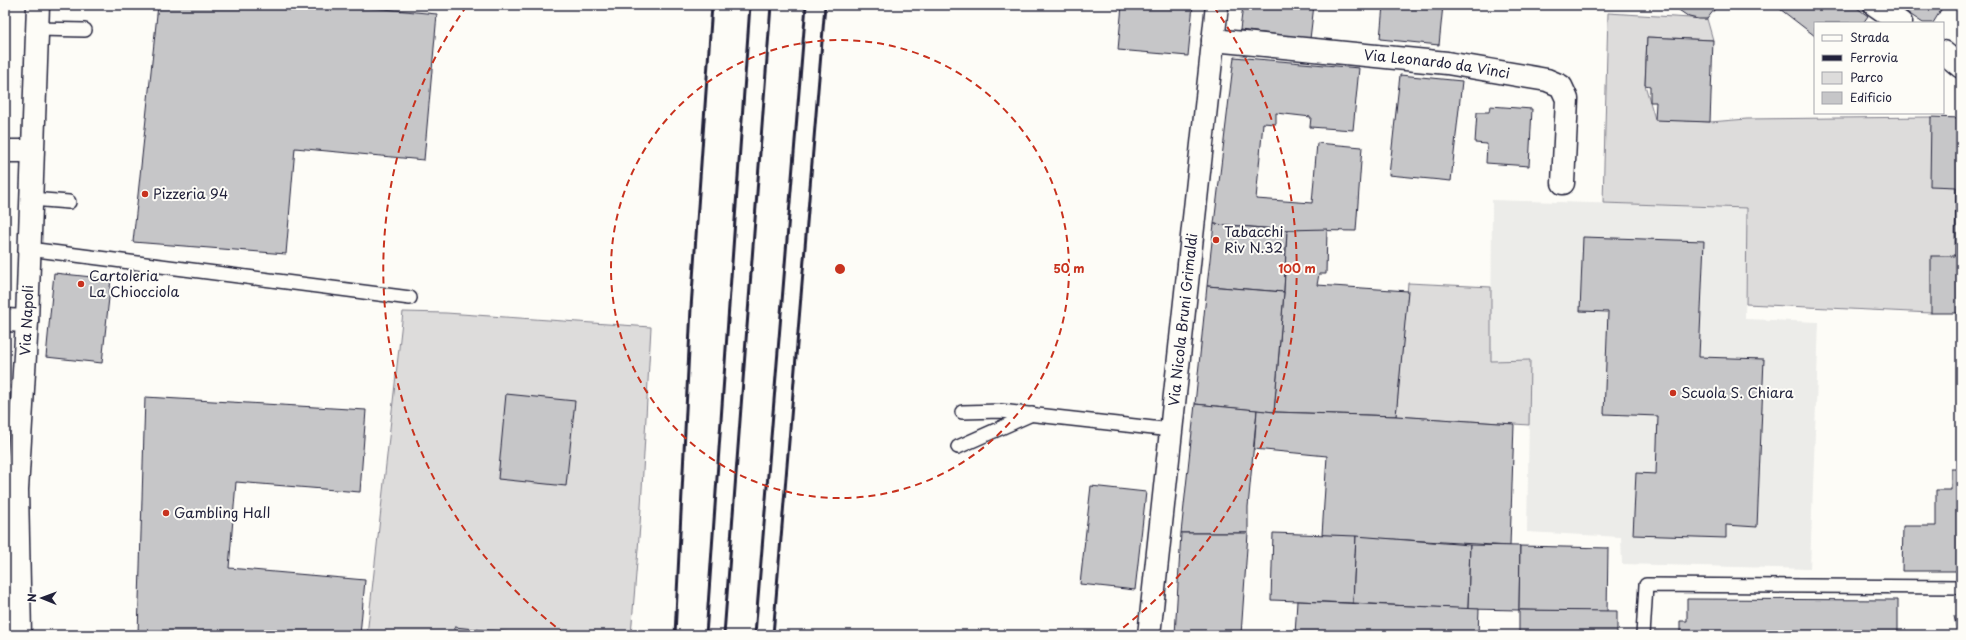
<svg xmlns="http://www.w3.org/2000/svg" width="1966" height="640" font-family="'Playpen Sans',sans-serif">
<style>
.built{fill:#ecece9}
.green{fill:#dddcdb;stroke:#807f8b}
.building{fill:#c6c6c8;stroke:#22223b}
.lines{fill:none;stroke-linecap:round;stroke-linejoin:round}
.lane-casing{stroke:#22223b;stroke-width:16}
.street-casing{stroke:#22223b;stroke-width:25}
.secondary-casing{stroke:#22223b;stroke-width:25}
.lane{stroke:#fdfcf7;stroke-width:13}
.street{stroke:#fdfcf7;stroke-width:22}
.secondary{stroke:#fdfcf7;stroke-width:22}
.rail{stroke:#22223b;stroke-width:3}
.ring{fill:none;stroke:#c8321e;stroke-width:2;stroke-dasharray:7 5}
.poi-dot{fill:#c8321e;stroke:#fdfcf7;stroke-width:1.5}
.labels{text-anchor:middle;stroke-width:4;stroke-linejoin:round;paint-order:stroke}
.street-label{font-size:14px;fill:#22223b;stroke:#fdfcf7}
.poi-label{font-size:14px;fill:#22223b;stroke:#fdfcf7;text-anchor:start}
.centre{fill:#c8321e;stroke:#fdfcf7;stroke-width:2}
.ring-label{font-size:12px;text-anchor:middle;font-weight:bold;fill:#c8321e;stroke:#fdfcf7;stroke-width:4;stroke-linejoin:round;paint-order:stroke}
</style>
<rect width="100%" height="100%" fill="#fdfcf7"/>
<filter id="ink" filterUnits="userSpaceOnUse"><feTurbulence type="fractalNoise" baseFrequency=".025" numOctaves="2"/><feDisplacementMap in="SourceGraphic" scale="8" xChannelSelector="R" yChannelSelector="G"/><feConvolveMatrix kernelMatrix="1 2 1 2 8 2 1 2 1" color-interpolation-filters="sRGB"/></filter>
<g filter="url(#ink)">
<polygon class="built" points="1492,200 1747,208 1745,319 1819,322 1810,569 1622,564 1621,537 1527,532 1530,360 1491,361"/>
<g class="green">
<polygon points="1608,13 1707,19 1713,40 1647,37 1645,85 1655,119 1710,122 1747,119 1931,117 1956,187 1955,256 1931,313 1746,304 1747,208 1603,203"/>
<polygon points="1408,283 1491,287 1491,361 1530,360 1529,425 1396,416"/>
<polygon points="403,312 446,313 651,327 640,525 631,635 367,635"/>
</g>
<g class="building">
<polygon points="158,5 341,5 437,14 424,160 295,148 286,254 133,242"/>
<polygon points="1122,5 1193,5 1188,56 1118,50"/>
<polygon points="1243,5 1314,5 1310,39 1240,30"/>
<polygon points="1383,5 1443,5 1439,45 1380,39"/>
<polygon points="1663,5 1718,5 1707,19 1698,19 1689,17 1673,6 1669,10"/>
<polygon points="1783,5 1853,5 1868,16 1863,23 1815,23 1815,36 1780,9"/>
<polygon points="1896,5 1944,5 1933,23 1923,23"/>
<polygon points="1647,37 1713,40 1710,122 1655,120 1656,102 1650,102 1650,86 1645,85"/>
<polygon points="1234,57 1359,68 1353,130 1310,127 1311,117 1276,113 1276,124 1263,123 1256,199 1312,203 1317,143 1362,147 1356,231 1287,230 1214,224"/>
<polygon points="1400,75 1462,81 1451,181 1389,175"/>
<polygon points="1490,106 1532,109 1529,166 1486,163 1487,144 1475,143 1477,112 1489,112"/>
<polygon points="1931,117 1961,118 1961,256 1955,256 1956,187 1930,186"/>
<polygon points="1214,224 1287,230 1284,292 1207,286"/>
<polygon points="1327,229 1326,274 1319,274 1317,285 1408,291 1396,416 1274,412 1284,292 1287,230"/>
<polygon points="1583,237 1704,241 1699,357 1764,359 1757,527 1726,525 1726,538 1633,535 1636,473 1656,474 1658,416 1604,414 1608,312 1580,311"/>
<rect x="1931" y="256" width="30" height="57"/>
<polygon points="54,273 111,279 102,363 46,357"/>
<polygon points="1207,286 1284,292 1274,412 1195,404"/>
<polygon points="506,394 575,401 566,486 498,479"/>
<polygon points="145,397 366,410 360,492 236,482 229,568 365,580 360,635 138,635"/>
<polygon points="1195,404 1257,410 1248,507 1248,533 1181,533"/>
<polygon points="1257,410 1274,412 1396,416 1514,424 1510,546 1322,535 1327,456 1254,449"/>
<polygon points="1951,469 1961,469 1961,571 1902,571 1903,526 1936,526 1936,490 1951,490"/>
<polygon points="1091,486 1146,492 1135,590 1080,584"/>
<polygon points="1181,533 1248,533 1241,635 1175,635"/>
<polygon points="1273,533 1356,536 1353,603 1271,600"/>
<polygon points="1356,536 1470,545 1468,609 1353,603"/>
<polygon points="1470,545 1520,546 1519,610 1468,609"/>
<polygon points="1520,546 1608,548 1607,612 1519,610"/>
<polygon points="1687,599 1898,600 1898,635 1680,635 1680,621 1687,621"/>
<polygon points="1297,601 1479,609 1478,635 1295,635"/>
<polygon points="1519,610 1617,611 1617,635 1519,635"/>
<polygon points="1961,614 1961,635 1958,635 1954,616"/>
<polygon points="455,627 533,635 454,635"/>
<polygon points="1075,633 1096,635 1075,635"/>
</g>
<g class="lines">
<defs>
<g id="lane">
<polyline points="37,29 85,30"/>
<polyline points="31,199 69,202"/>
<polyline points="29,249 410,298"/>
<polyline points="962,412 1001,411 1171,430"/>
<polyline points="958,447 1032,414"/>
<polyline points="1643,635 1646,585 1961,587"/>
</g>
<g id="street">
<polyline points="1875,5 1901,23"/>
<path id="s1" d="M1213,40L1447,63L1547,80L1561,86L1567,99L1563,183"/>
<polyline points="1943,52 1961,67"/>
<polyline points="5,151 32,151"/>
<polyline points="5,320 27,321"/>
<path id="s2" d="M1149,635L1217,5"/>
</g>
<g id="secondary">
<path id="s3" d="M20,635L17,490L27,321L38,5"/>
</g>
</defs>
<use href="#lane" class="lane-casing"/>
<use href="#street" class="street-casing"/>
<use href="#secondary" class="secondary-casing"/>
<use href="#lane" class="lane"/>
<use href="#street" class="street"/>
<use href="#secondary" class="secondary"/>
<g class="rail">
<polyline points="675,635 691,308 712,5"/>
<polyline points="706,635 750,5"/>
<polyline points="724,635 771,5"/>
<polyline points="755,635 806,5"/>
<polyline points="773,635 825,5"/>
</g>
</g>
</g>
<g class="ring">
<circle cx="840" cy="269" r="229"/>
<path d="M565 634A457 457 0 0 1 466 7M1214 7A457 457 0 0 1 1115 634"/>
</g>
<g class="poi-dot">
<circle cx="145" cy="194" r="4"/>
<circle cx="1216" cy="240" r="4"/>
<circle cx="81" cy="284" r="4"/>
<circle cx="1673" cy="393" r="4"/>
<circle cx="166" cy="513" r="4"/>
</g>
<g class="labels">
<g class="street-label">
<text dy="5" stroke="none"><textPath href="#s1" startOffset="225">Via Leonardo da Vinci</textPath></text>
<text dy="5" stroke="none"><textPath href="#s3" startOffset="315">Via Napoli</textPath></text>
<text dy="5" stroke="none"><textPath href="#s2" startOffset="317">Via Nicola Bruni Grimaldi</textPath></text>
</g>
<g class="poi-label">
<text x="153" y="199">Pizzeria 94</text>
<text x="1224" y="237">Tabacchi<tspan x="1224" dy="16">Riv N.32</tspan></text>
<text x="89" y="281">Cartoleria<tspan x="89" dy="16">La Chiocciola</tspan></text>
<text x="1681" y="398">Scuola S. Chiara</text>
<text x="174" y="518">Gambling Hall</text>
</g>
</g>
<circle cx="840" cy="269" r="6" class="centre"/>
<g class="ring-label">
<text x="1069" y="273">50 m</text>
<text x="1297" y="273">100 m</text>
</g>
<rect width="1966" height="640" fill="none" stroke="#fdfcf7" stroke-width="20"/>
<rect x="10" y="10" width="1946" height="620" fill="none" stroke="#22223b" stroke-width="1.5" filter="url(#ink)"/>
<rect x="1814" y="22" width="130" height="92" fill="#fdfcf7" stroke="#a5a5ac"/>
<rect x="1822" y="35" width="20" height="6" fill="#fdfcf7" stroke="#a5a5ac"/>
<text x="1850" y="42" font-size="12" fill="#22223b">Strada</text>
<rect x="1822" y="55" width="20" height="6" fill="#22223b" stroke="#a5a5ac"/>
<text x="1850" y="62" font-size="12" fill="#22223b">Ferrovia</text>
<rect x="1822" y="72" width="20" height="12" fill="#dddcdb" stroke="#a5a5ac"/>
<text x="1850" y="82" font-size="12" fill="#22223b">Parco</text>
<rect x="1822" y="92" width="20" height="12" fill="#c6c6c8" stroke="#a5a5ac"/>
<text x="1850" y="102" font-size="12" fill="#22223b">Edificio</text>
<g transform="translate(42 598) rotate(271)" stroke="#fdfcf7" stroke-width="3" paint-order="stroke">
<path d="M0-3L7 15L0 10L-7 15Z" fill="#22223b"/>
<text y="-6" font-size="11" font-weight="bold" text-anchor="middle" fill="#22223b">N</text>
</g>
</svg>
